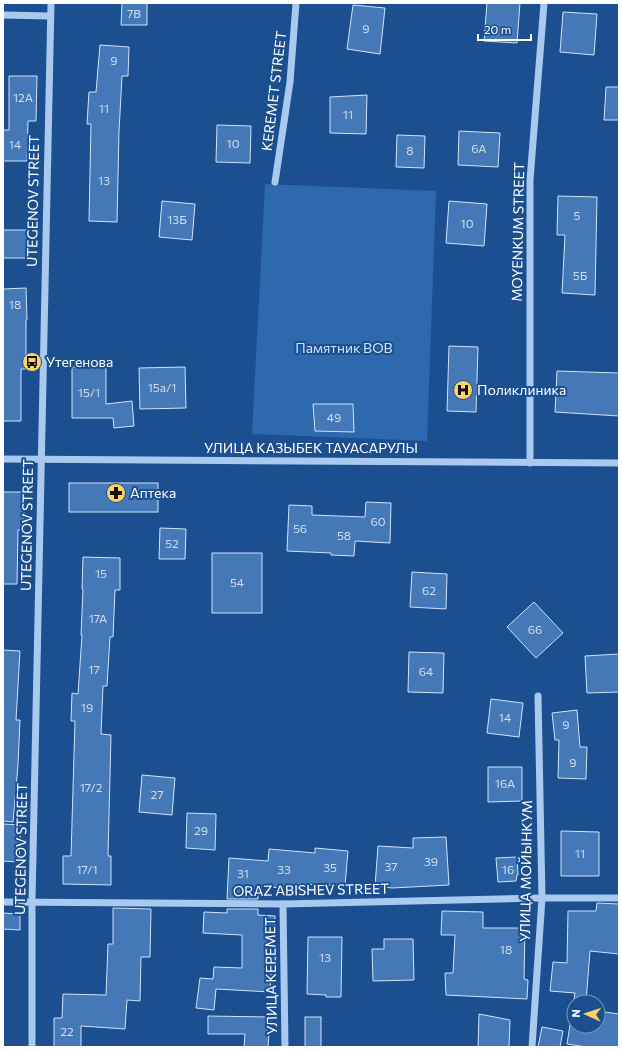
<svg xmlns="http://www.w3.org/2000/svg" width="622" height="1050" font-family="Commissioner,sans-serif">
<style>
.green{fill:#2e69ad}
.building{fill:#4478b7;stroke:#cfe3fa}
.lines{fill:none;stroke-linecap:round;stroke-linejoin:round}
.minor{stroke:#a9c9ee;stroke-width:7}
.labels{text-anchor:middle;stroke-width:4;stroke-linejoin:round;paint-order:stroke}
.number-label{font-size:12px;fill:#d0dded}
.street-label{font-size:14px;fill:#fff;stroke:#1b4f8f}
.park-label{font-size:14px;fill:#cfe3fa;stroke:#1b4f8f}
.poi-label{font-size:14px;fill:#fff;stroke:#1b4f8f;text-anchor:start}
</style>
<rect width="100%" height="100%" fill="#1b4f8f"/>
<polygon class="green" points="265,184 436,191 427,441 252,434"/>
<g class="building">
<polygon points="122,3 147,3 147,25 121,25"/>
<polygon points="487,3 520,3 517,43 484,41"/>
<polygon points="353,5 385,8 380,54 347,49"/>
<polygon points="563,12 597,14 594,55 560,52"/>
<polygon points="100,45 129,47 128,76 122,76 119,131 117,222 89,221 91,124 87,124 89,92 96,92"/>
<polygon points="9,76 37,76 36,121 28,121 27,161 3,161 3,130 9,130"/>
<polygon points="606,87 619,87 619,120 604,120"/>
<polygon points="367,95 366,134 330,133 330,97"/>
<polygon points="217,125 251,126 250,163 216,162"/>
<polygon points="459,131 500,133 498,167 458,165"/>
<polygon points="397,135 425,136 424,168 396,167"/>
<polygon points="558,196 597,197 595,295 562,293 565,235 557,235"/>
<polygon points="162,201 195,204 192,240 159,237"/>
<polygon points="449,201 487,204 484,246 446,243"/>
<polygon points="3,230 28,230 29,258 3,258"/>
<polygon points="26,288 27,320 26,320 26,369 21,369 21,421 3,421 3,289"/>
<polygon points="449,346 478,347 476,412 447,411"/>
<polygon points="72,367 106,367 106,404 132,401 134,426 114,428 113,418 72,418"/>
<polygon points="185,367 186,408 140,409 139,368"/>
<polygon points="557,371 619,373 619,416 555,412"/>
<polygon points="313,404 353,404 354,432 315,431"/>
<rect x="69" y="483" width="89" height="29"/>
<polygon points="3,492 24,492 24,530 18,530 17,584 3,584"/>
<polygon points="366,502 391,503 390,543 355,541 354,556 331,555 331,553 287,551 289,505 312,506 312,515 365,517"/>
<polygon points="160,528 186,529 185,559 159,559"/>
<rect x="212" y="553" width="50" height="60"/>
<polygon points="83,557 120,558 120,590 115,590 113,637 110,637 107,686 103,686 101,734 111,735 108,856 111,856 111,885 63,884 63,856 71,856 75,721 71,721 72,693 78,694 82,635 81,635 83,589 82,589"/>
<polygon points="412,572 447,574 446,609 410,607"/>
<polygon points="534,602 563,633 536,658 507,627"/>
<polygon points="3,650 20,651 16,720 20,720 18,765 13,822 3,821"/>
<polygon points="409,652 444,653 443,693 408,692"/>
<polygon points="619,654 619,692 587,693 585,656"/>
<polygon points="491,699 523,703 519,737 487,733"/>
<polygon points="577,710 580,747 587,747 586,779 558,778 559,740 555,740 552,713"/>
<polygon points="488,767 522,767 522,801 488,802"/>
<polygon points="142,775 175,778 172,815 139,812"/>
<polygon points="187,813 216,814 215,850 186,848"/>
<polygon points="3,824 21,825 19,862 3,861"/>
<polygon points="561,831 599,832 599,876 561,876"/>
<polygon points="446,837 449,885 392,888 375,886 378,846 413,848 413,838"/>
<polygon points="315,848 348,851 345,886 298,884 298,888 258,887 258,899 227,899 229,858 268,861 269,849 315,853"/>
<polygon points="517,857 518,875 517,875 516,881 498,882 496,858"/>
<polygon points="597,903 619,904 619,954 590,951 586,1002 574,1002 574,1026 598,1026 598,1011 619,1014 619,1047 586,1047 567,1044 575,993 550,991 553,962 567,963 568,911 596,911"/>
<polygon points="113,908 151,909 150,957 141,957 140,1001 127,1000 125,1029 81,1026 81,1047 54,1047 54,1018 62,1018 63,994 106,995 108,944 113,944"/>
<polygon points="227,909 258,909 258,915 275,916 274,950 276,950 275,975 271,975 270,992 216,989 214,1010 196,1008 200,978 213,979 214,967 242,968 242,935 203,933 204,912 227,913"/>
<polygon points="442,911 483,912 483,928 525,928 524,979 528,980 527,999 446,995 445,973 453,973 455,935 441,935"/>
<polygon points="3,913 20,914 20,930 3,929"/>
<polygon points="308,937 342,937 341,997 326,997 326,995 307,994"/>
<polygon points="384,939 413,939 414,980 373,981 372,949 384,949"/>
<polygon points="479,1014 510,1020 509,1047 478,1047"/>
<polygon points="208,1016 269,1017 269,1019 270,1019 268,1047 244,1047 245,1034 208,1034"/>
<rect x="305" y="1017" width="16" height="30"/>
<polygon points="542,1027 563,1031 560,1047 538,1047"/>
</g>
<g class="lines">
<g class="minor">
<polyline points="3,15 50,16"/>
<polyline points="275,182 290,82 296,3"/>
<polyline points="3,459 619,463"/>
<polyline points="530,463 530,180 544,3"/>
<polyline points="3,902 283,904 542,898 619,898"/>
<polyline points="283,904 285,1047"/>
<polyline points="32,1047 32,902 51,3"/>
<polyline points="532,1047 542,898 538,696"/>
</g>
</g>
<defs>
<symbol id="bus-disc" viewBox="-11 -11 22 22"><circle r="9.5" fill="#ffd166" stroke="#1b4f8f"/><path d="M-5-6H5V4H4V6H2V4H-2V6H-4V4H-5ZM-3.5-4V0h7V-4ZM-3.5 1.2v1.5H-2V1.2ZM2 1.2v1.5H3.5V1.2Z" fill="#111"/></symbol>
<symbol id="hospital-disc" viewBox="-11 -11 22 22"><circle r="9.5" fill="#ffd166" stroke="#1b4f8f"/><path d="M-5-5h3v3.5h4V-5h3V5h-3V1.5h-4V5h-3Z" fill="#111"/></symbol>
<symbol id="pharmacy-disc" viewBox="-11 -11 22 22"><circle r="9.5" fill="#ffd166" stroke="#1b4f8f"/><path d="M-2-6h4v4h4v4h-4v4h-4v-4h-4v-4h4Z" fill="#111"/></symbol>
</defs>
<g fill-rule="evenodd">
<use href="#bus-disc" x="21" y="351" width="22" height="22"/>
<use href="#hospital-disc" x="452" y="379" width="22" height="22"/>
<use href="#pharmacy-disc" x="105" y="482" width="22" height="22"/>
</g>
<g class="labels">
<g class="number-label">
<text x="134" y="18">7В</text>
<text x="366" y="33">9</text>
<text x="114" y="65">9</text>
<text x="23" y="102">12А</text>
<text x="104" y="113">11</text>
<text x="348" y="119">11</text>
<text x="233" y="148">10</text>
<text x="15" y="149">14</text>
<text x="479" y="153">6А</text>
<text x="410" y="155">8</text>
<text x="104" y="185">13</text>
<text x="577" y="220">5</text>
<text x="177" y="224">13Б</text>
<text x="467" y="228">10</text>
<text x="580" y="280">5Б</text>
<text x="15" y="309">18</text>
<text x="162" y="392">15а/1</text>
<text x="89" y="397">15/1</text>
<text x="334" y="422">49</text>
<text x="378" y="526">60</text>
<text x="300" y="533">56</text>
<text x="344" y="540">58</text>
<text x="172" y="548">52</text>
<text x="101" y="578">15</text>
<text x="237" y="587">54</text>
<text x="429" y="595">62</text>
<text x="98" y="623">17А</text>
<text x="535" y="634">66</text>
<text x="94" y="674">17</text>
<text x="426" y="676">64</text>
<text x="87" y="712">19</text>
<text x="505" y="722">14</text>
<text x="566" y="729">9</text>
<text x="573" y="767">9</text>
<text x="505" y="788">16А</text>
<text x="91" y="792">17/2</text>
<text x="157" y="799">27</text>
<text x="201" y="835">29</text>
<text x="580" y="858">11</text>
<text x="431" y="866">39</text>
<text x="391" y="871">37</text>
<text x="330" y="872">35</text>
<text x="87" y="874">17/1</text>
<text x="284" y="874">33</text>
<text x="508" y="874">16</text>
<text x="243" y="878">31</text>
<text x="506" y="954">18</text>
<text x="325" y="962">13</text>
<text x="67" y="1036">22</text>
</g>
<g class="street-label">
<text transform="translate(274 91) rotate(-83)" y="5">KEREMET STREET</text>
<text transform="translate(33 201) rotate(-89)" y="5">UTEGENOV STREET</text>
<text transform="translate(518 232) rotate(-89)" y="5">MOYENKUM STREET</text>
<text x="311" y="453">УЛИЦА КАЗЫБЕК ТАУАСАРУЛЫ</text>
<text transform="translate(27 525) rotate(-89)" y="5">UTEGENOV STREET</text>
<text transform="translate(21 849) rotate(-89)" y="5">UTEGENOV STREET</text>
<text transform="translate(526 871) rotate(-89)" y="5">УЛИЦА МОЙЫНКУМ</text>
<text transform="translate(311 890) rotate(-1)" y="5">ORAZ ABISHEV STREET</text>
<text transform="translate(271 976) rotate(-91)" y="5">УЛИЦА КЕРЕМЕТ</text>
</g>
<g class="park-label">
<text x="344" y="353">Памятник ВОВ</text>
</g>
<g class="poi-label">
<text x="46" y="367">Утегенова</text>
<text x="477" y="395">Поликлиника</text>
<text x="130" y="498">Аптека</text>
</g>
</g>
<rect width="622" height="1050" fill="none" stroke="#ffffff" stroke-width="8"/>
<g transform="translate(586 1014) rotate(273)"><circle r="19" fill="#1b4f8f" stroke="#7695bc"/>
<path d="M0-3L7 15L0 10L-7 15Z" fill="#ffd166"/>
<text y="-6" font-size="11" font-weight="bold" text-anchor="middle" fill="#ffffff">N</text>
</g>
<path d="M478 34v6h53v-6" fill="none" stroke="#ffffff" stroke-width="2"/>
<text x="484" y="34" font-size="12" fill="#ffffff" stroke="#1b4f8f" stroke-width="3" paint-order="stroke">20 m</text>
</svg>
